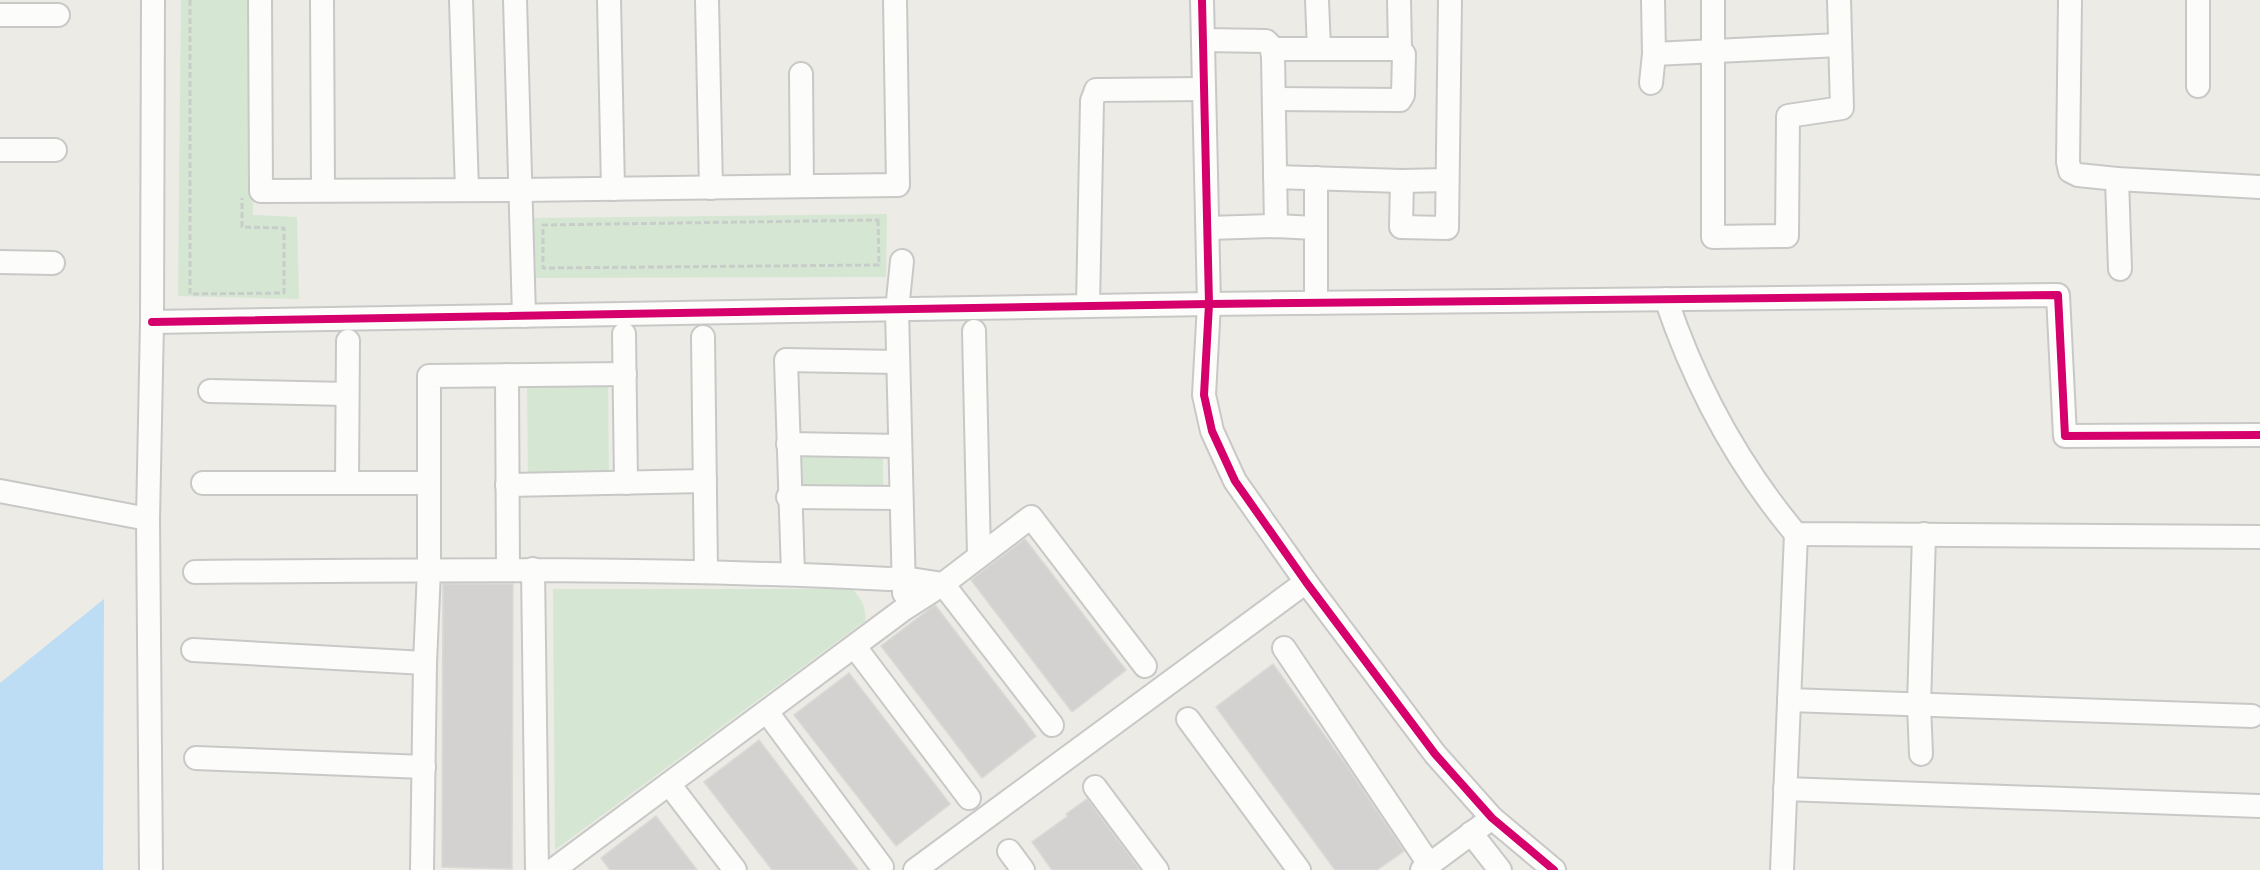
<svg xmlns="http://www.w3.org/2000/svg" width="2260" height="870" font-family="Commissioner,sans-serif">
<style>
.green{fill:#d5e7d2}
.water{fill:#bcddf4}
.building{fill:#d3d2d0;stroke:#dbd9d6;stroke-width:1.5}
.lines{fill:none;stroke-linecap:round;stroke-linejoin:round}
.minor-casing{stroke:#c8c8c7;stroke-width:26}
.path{stroke:#c8cdca;stroke-width:3;stroke-dasharray:6 3;stroke-linecap:butt}
.minor{stroke:#fcfcfb;stroke-width:22}
.cycleway-casing{stroke:#fff;stroke-width:11}
.cycleway{stroke:#d6006c;stroke-width:8}
</style>
<rect width="100%" height="100%" fill="#ecebe6"/>
<g class="green">
<polygon points="181,0 252,0 253,215 297,217 299,299 178,296"/>
<polygon points="887,214 886,277 536,278 533,218"/>
<polygon points="608,385 609,477 528,477 527,386"/>
<polygon points="799,453 883,453 883,489 800,490"/>
<path d="M553,589H852C862,599 866,607 865,621L555,850Z"/>
</g>
<polygon class="water" points="104,599 103,870 0,870 0,683"/>
<g class="building">
<polygon points="1025,539 1126,670 1072,712 971,580"/>
<polygon points="443,584 513,584 512,869 442,867"/>
<polygon points="935,605 1036,736 982,778 881,646"/>
<polygon points="1273,664 1346,765 1404,851 1377,870 1335,870 1216,707"/>
<polygon points="849,673 950,804 896,846 794,715"/>
<polygon points="759,740 858,870 772,870 704,782"/>
<polygon points="1087,799 1140,870 1052,870 1032,842 1068,816 1066,814"/>
<polygon points="656,816 697,870 610,870 601,858"/>
</g>
<g class="lines">
<defs>
<g id="minor">
<polyline points="260,0 261,191 519,190 898,185 895,0"/>
<polyline points="322,0 323,189"/>
<polyline points="461,0 467,190"/>
<polyline points="515,0 524,316"/>
<polyline points="609,0 613,189"/>
<polyline points="707,0 711,188"/>
<polyline points="1202,0 1209,304 1204,395 1212,431 1235,481 1306,582 1435,754 1492,818 1554,870"/>
<polyline points="1317,0 1319,49"/>
<polyline points="1399,0 1400,49"/>
<polyline points="1713,0 1713,237 1787,236 1788,116 1842,108 1839,0"/>
<polyline points="2070,0 2068,162 2070,171 2078,175 2117,179 2260,187"/>
<polyline points="2198,0 2198,86"/>
<polyline points="0,15 58,15"/>
<polyline points="1203,40 1266,41 1271,46 1273,56 1276,226"/>
<polyline points="1272,49 1400,49 1404,54 1403,95 1400,100 1274,99"/>
<polyline points="1654,54 1839,45"/>
<polyline points="801,74 802,186"/>
<polyline points="1651,83 1654,54 1653,0"/>
<polyline points="0,150 55,150"/>
<polyline points="1275,177 1402,181 1447,180"/>
<polyline points="2117,179 2120,269"/>
<polyline points="1402,181 1401,227 1447,228 1450,0"/>
<polyline points="1208,228 1276,226 1315,228"/>
<polyline points="902,261 897,310 904,593"/>
<polyline points="0,262 53,263"/>
<path d="M1666,299C1695,385 1738,465 1796,534L2260,537"/>
<polyline points="1316,303 1316,178"/>
<polyline points="1088,306 1092,101 1096,90 1204,89"/>
<polyline points="152,322 1209,304 2058,295 2065,436 2260,435"/>
<polyline points="974,331 979,555"/>
<polyline points="624,334 626,483"/>
<polyline points="703,337 706,572"/>
<polyline points="507,375 508,569"/>
<polyline points="210,391 347,394"/>
<polyline points="788,444 900,446"/>
<polyline points="203,483 428,483"/>
<polyline points="347,483 348,341"/>
<polyline points="507,485 705,481"/>
<polyline points="0,491 148,519"/>
<polyline points="788,497 901,498"/>
<polyline points="533,569 537,870"/>
<path d="M195,572C426,570 658,567 889,579L904,578L943,584L1052,725"/>
<polyline points="793,574 786,360 898,362"/>
<polyline points="855,647 969,798"/>
<polyline points="1284,648 1429,864"/>
<polyline points="193,650 425,663"/>
<polyline points="1789,700 2252,716"/>
<polyline points="767,712 882,867"/>
<polyline points="1188,719 1299,870"/>
<polyline points="1921,754 1919,705 1924,534"/>
<polyline points="196,758 424,767"/>
<polyline points="669,784 735,870"/>
<polyline points="1095,787 1157,870"/>
<polyline points="1785,789 2260,806"/>
<polyline points="1471,833 1500,870"/>
<polyline points="1009,851 1023,870"/>
<polyline points="151,870 148,519 152,322 153,0"/>
<polyline points="422,870 425,663 429,570 429,376 625,374"/>
<polyline points="553,870 904,609 943,584 1031,517 1145,666"/>
<polyline points="915,870 1306,582"/>
<polyline points="1422,870 1492,818"/>
<polyline points="1782,870 1796,534"/>
</g>
</defs>
<use href="#minor" class="minor-casing"/>
<g class="path">
<polyline points="190,0 190,294 284,293 284,228 242,227 242,198"/>
<polygon points="878,220 879,265 543,268 543,225"/>
</g>
<use href="#minor" class="minor"/>
<defs>
<g id="cycleway">
<polyline points="1202,0 1209,304 1204,395 1212,431 1235,481 1306,582 1435,754 1492,818 1554,870"/>
<polyline points="152,322 1209,304 2058,295 2065,436 2260,435"/>
</g>
</defs>
<use href="#cycleway" class="cycleway-casing"/>
<use href="#cycleway" class="cycleway"/>
</g>
</svg>
